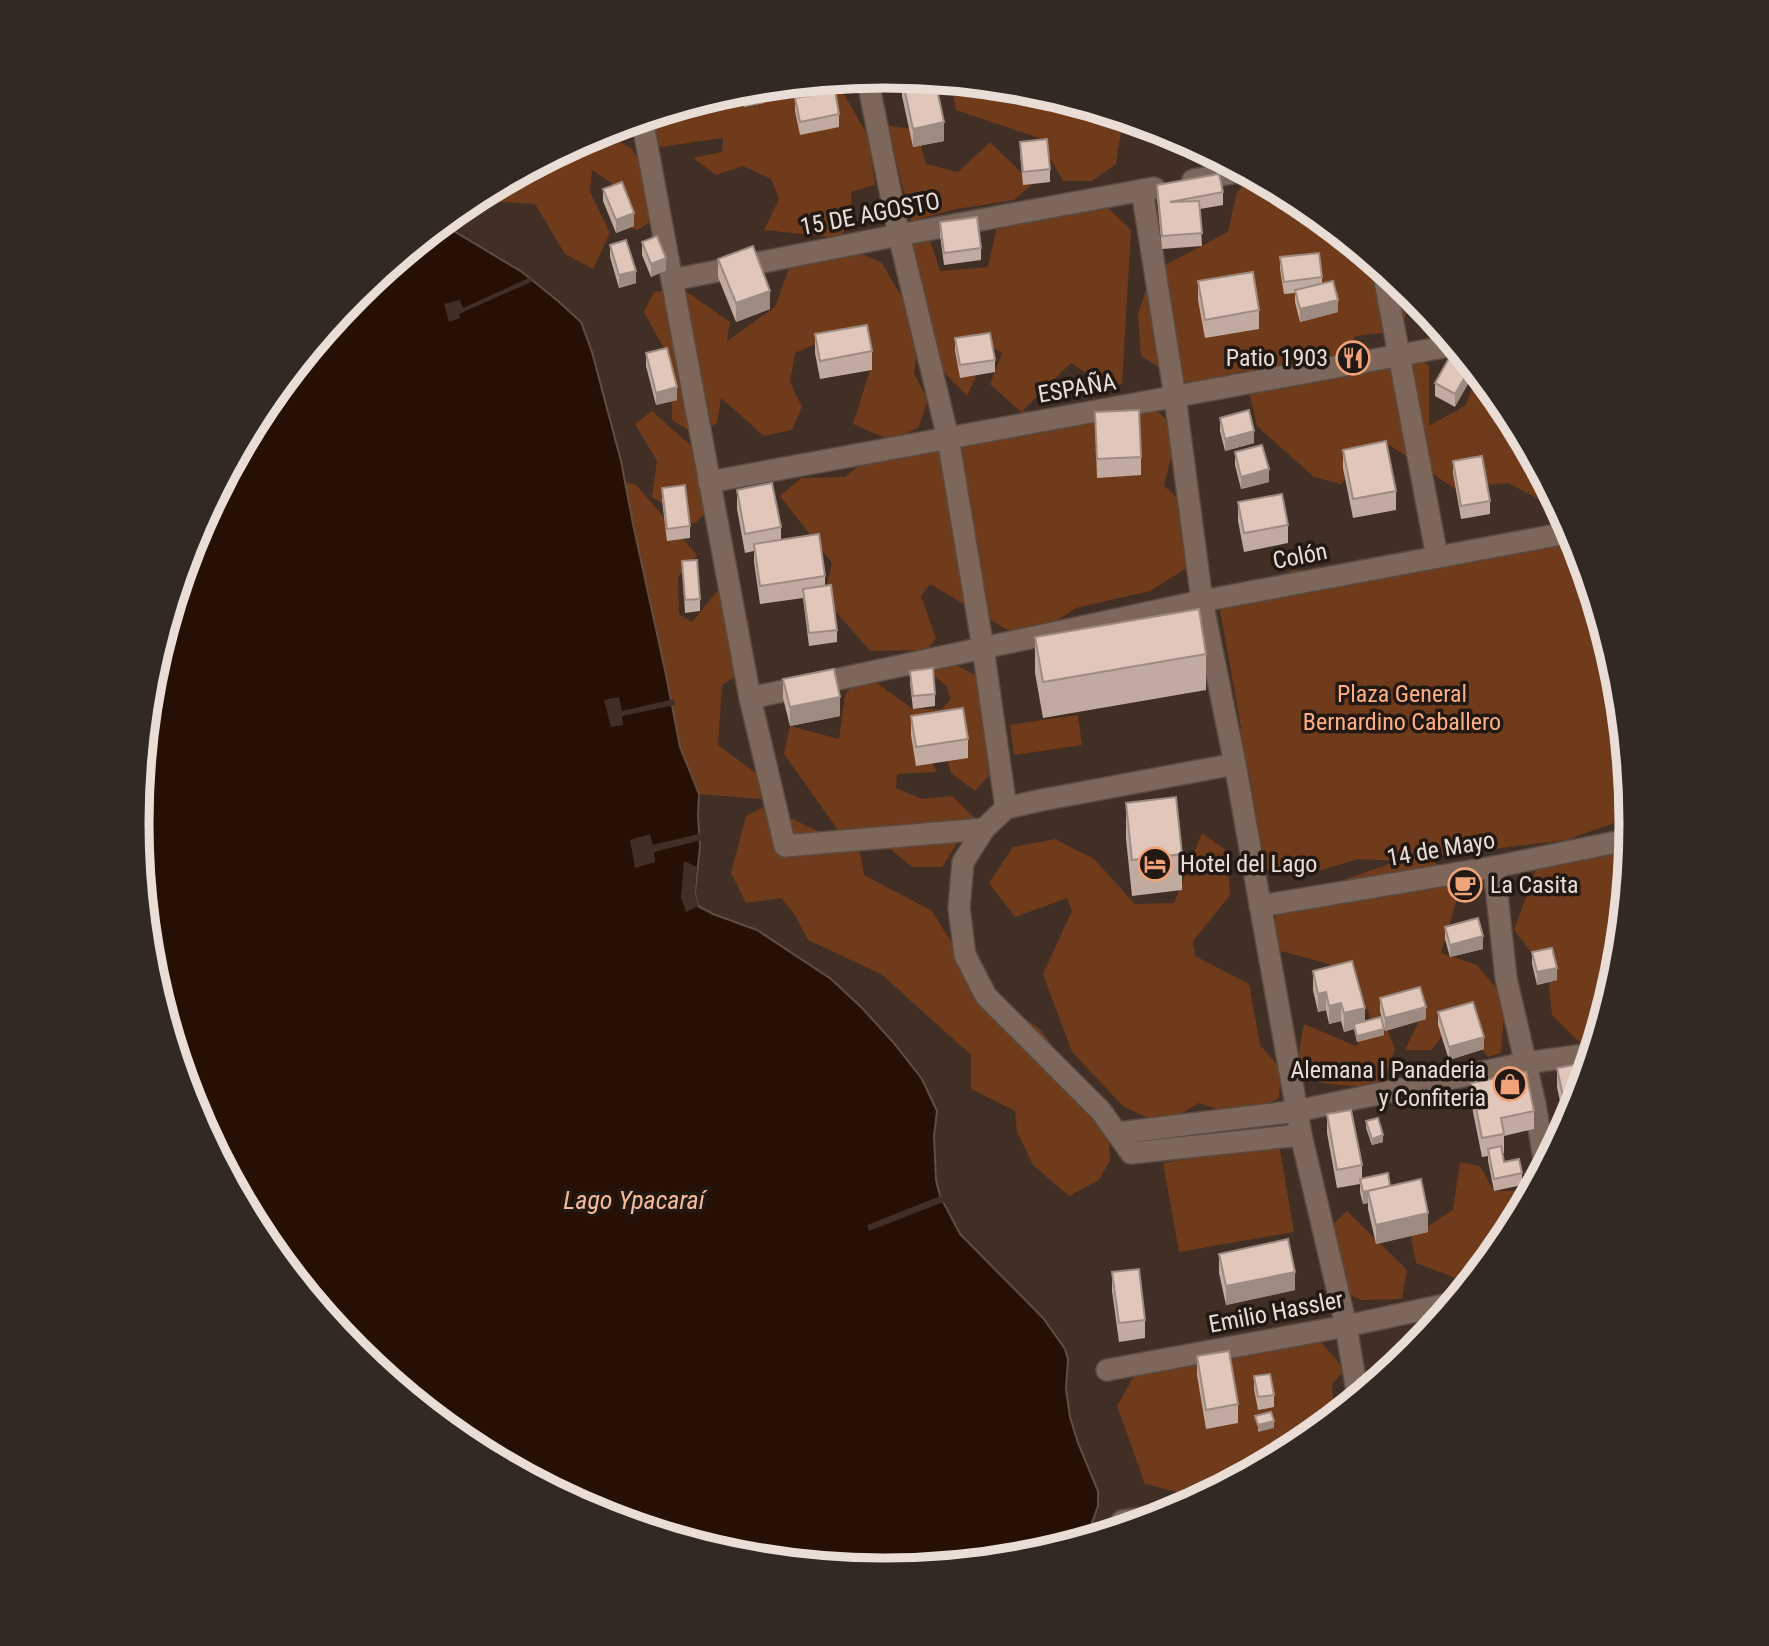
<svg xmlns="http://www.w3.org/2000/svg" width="1769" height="1646" font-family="'Roboto Condensed',sans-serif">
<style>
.green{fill:#703b1b}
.water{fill:#261004;stroke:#604e43;stroke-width:2}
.pier{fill:#412e24}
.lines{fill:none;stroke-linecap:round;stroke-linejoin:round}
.minor-casing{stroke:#5a4a41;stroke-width:24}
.minor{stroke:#7d675b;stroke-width:21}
.wall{fill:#c1aba0}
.shaded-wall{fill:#9d8b82}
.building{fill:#e0c7ba;stroke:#9d8b82;stroke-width:2}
.labels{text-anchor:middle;stroke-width:7;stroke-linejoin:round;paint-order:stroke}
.street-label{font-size:24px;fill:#e9ddd6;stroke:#221914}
.poi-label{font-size:24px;fill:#e9ddd6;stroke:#221914;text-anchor:end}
.park-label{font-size:24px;fill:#ffaf83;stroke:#221914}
.water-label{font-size:26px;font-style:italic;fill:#f6ba99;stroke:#221914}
.rim{fill:none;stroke:#e9ddd6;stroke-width:9}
</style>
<rect width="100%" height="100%" fill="#412e24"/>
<g class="green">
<polygon points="836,80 868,136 875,185 851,192 852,221 839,238 764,230 779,199 771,179 743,166 716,175 693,158 722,152 723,138 660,147 651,136 665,112 739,90"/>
<polygon points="951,82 1031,90 1123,118 1116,164 1092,181 1063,181 1039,138 956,110"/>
<polygon points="888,126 916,129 926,164 958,172 990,142 1033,184 1014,200 957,209 911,221"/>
<polygon points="599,132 631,148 654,182 655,219 637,230 616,222 612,183 592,170 590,192 610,233 593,269 565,254 535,204 471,200"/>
<polygon points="1252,175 1300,201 1400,284 1409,306 1400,331 1356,336 1347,347 1405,350 1429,366 1429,426 1466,405 1478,373 1506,408 1561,511 1508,483 1454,488 1382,440 1341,484 1314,477 1257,426 1244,371 1189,386 1141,356 1138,314 1152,272 1228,232 1237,192"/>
<polygon points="1099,199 1131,230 1122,384 1108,387 1071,363 1022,411 1155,409 1178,430 1164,486 1197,515 1198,561 1150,591 1076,608 1026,641 930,584 921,596 936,638 927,650 981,678 981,723 1001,762 975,791 951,773 936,719 915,734 937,772 897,774 896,788 922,799 952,796 974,817 942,867 912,867 878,839 840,833 784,754 790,726 839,739 845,695 863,673 913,709 942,709 951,699 946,686 916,659 926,650 870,651 824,598 832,563 780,496 801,478 845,477 890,440 853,424 872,364 851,345 822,341 795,353 790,382 802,407 792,430 764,436 721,398 717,423 697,435 672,420 671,361 644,312 654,292 681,288 730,322 727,341 775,307 790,266 841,244 882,263 920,329 914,374 928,400 918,428 893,439 1000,431 1021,412 990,384 1002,353 990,346 967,396 941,369 910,243 930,240 940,271 988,267 997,227"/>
<polygon points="652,411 697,451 709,510 694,524 652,497 657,461 635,424"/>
<polygon points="626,482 636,485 697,555 678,577 679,614 692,622 719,589 749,621 752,667 722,685 718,745 760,776 761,799 699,794 680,747 666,675 633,524"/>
<polygon points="1575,537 1618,678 1632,817 1566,840 1428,857 1461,885 1441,953 1477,965 1505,998 1501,1053 1488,1057 1455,1016 1432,1050 1405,1050 1423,1012 1380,1011 1395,1049 1381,1089 1322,1083 1296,1068 1304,1024 1356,1046 1373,1025 1354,971 1270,948 1278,903 1398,861 1358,859 1301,876 1287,867 1266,870 1247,762 1235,743 1241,727 1218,599 1252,593 1293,570 1399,568"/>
<polygon points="1078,715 1082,745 1014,755 1010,725"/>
<polygon points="766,806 860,852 864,875 932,911 976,982 1041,1030 1108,1130 1110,1160 1099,1180 1069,1196 1033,1165 1017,1132 1015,1111 971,1089 971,1055 881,974 808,940 795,915 781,898 746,903 731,873 746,816"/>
<polygon points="1202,833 1227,851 1230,895 1193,941 1195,956 1249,984 1260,1045 1281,1069 1279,1098 1242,1118 1199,1103 1162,1125 1123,1106 1072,1052 1043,974 1072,911 1067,898 1015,917 989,883 1013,847 1055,839 1094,859 1135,904 1174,903"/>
<polygon points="1631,838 1618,969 1595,1046 1583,1046 1552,1015 1548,974 1514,930 1537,866"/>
<polygon points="1279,1144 1294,1232 1179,1252 1163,1163"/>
<polygon points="1460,1162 1480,1166 1494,1191 1532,1190 1512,1227 1503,1226 1497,1246 1498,1249 1469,1283 1416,1263 1411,1237 1453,1210"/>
<polygon points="1347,1211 1407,1270 1402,1299 1362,1300 1329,1286 1321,1236"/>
<polygon points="1219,1342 1322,1343 1345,1370 1332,1384 1335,1416 1300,1445 1200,1498 1145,1484 1117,1406 1135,1374"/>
</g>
<polygon class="water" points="442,224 522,272 558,301 581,322 592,352 621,461 633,524 666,675 680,747 699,794 698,816 700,847 695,893 698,906 713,914 757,930 831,979 862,1008 893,1042 922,1079 937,1111 934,1136 936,1180 940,1196 960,1234 1043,1318 1065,1349 1068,1359 1066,1389 1070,1417 1078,1443 1098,1491 1098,1506 1086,1540 1030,1556 884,1571 738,1556 598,1514 469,1445 355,1351 263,1238 194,1109 151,968 137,823 151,677 194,536 263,407 356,294"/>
<g class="pier">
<polygon points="529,278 533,281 459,314 460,318 449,322 444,304 460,300 463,308"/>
<polygon points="619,697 622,711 674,699 675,705 622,716 623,725 611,727 604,700"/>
<polygon points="702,833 702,840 654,852 655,862 635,868 630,840 650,834 653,845"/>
<polygon points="684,861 697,867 695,893 698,906 686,912 681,898"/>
<polygon points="943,1195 946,1201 869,1231 867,1225"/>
</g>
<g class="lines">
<defs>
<g id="minor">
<polyline points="867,77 899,235 948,438 983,648 1006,808"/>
<polyline points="642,119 750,698 785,846 984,829"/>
<polyline points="1193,180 1244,171"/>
<polyline points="1383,270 1437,557"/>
<polyline points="672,280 899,235 1154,188"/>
<polyline points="709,482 1455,345"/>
<polyline points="1572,532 1202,601 1235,764 1297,1111 1525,1063 1592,1054"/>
<polyline points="750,698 1202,601 1175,397 1142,190"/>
<polyline points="1235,764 1042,800 1006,808 984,829 963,862 959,908 965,955 986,996 1101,1111 1131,1153 1301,1135"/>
<polyline points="1494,867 1506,978 1535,1104 1545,1165"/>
<polyline points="1260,906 1494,867 1631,839"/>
<polyline points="1118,1133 1297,1111 1301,1135 1346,1326 1358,1397"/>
<polyline points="1107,1370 1346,1326 1453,1303"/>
<polyline points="1122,1521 1173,1513"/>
</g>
</defs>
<use href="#minor" class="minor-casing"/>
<use href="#minor" class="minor"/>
</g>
<g class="wall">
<polygon points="902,78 944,141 913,147 902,96"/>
<polygon points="763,87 764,103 744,107 740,89"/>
<polygon points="795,98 839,114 839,127 800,135 795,111"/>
<polygon points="634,121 634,130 609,135 608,129"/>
<polygon points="1161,129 1171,132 1182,138 1163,141"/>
<polygon points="1020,142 1050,169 1050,182 1023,185 1020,154"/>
<polygon points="1157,185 1223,192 1223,205 1200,209 1202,246 1162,249 1157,198"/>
<polygon points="603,189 634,226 616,233 603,201"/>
<polygon points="1310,209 1319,217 1312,218"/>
<polygon points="940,222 981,248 981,260 944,265 940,235"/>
<polygon points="642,242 666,270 651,277 642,255"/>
<polygon points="610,245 636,283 619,288 610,257"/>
<polygon points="1280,257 1322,277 1322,283 1338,312 1300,322 1295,302 1295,293 1284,294 1280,269"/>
<polygon points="718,259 770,309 736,322 718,277"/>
<polygon points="1198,281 1259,310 1259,329 1205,338 1198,300"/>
<polygon points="815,334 872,351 872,370 820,379 815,353"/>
<polygon points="955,338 995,360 995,372 960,378 955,351"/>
<polygon points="1456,346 1455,407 1435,396 1435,383"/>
<polygon points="646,353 677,400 656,405 646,366"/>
<polygon points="1095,412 1141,457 1141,475 1097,478"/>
<polygon points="1220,418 1254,443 1225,451 1220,431"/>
<polygon points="1343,450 1396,491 1396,510 1353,518 1343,468"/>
<polygon points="1235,452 1269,482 1241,489 1235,465"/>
<polygon points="1453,461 1490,501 1490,514 1461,519 1453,473"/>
<polygon points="662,488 690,526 690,538 667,541 662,500"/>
<polygon points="737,490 781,527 781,540 825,576 825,586 837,630 837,642 809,646 803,598 760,604 754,562 754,551 745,553 737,509"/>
<polygon points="1238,502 1288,525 1288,543 1244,552 1238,521"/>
<polygon points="682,561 700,599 700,611 685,613"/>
<polygon points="1035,637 1206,654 1206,690 1043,718 1035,673"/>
<polygon points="910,671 935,694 935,706 913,709 910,683"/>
<polygon points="783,679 840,716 790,726 783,698"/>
<polygon points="911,716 968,739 968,758 916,766 911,735"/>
<polygon points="1126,803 1182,854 1182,890 1132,896 1126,839"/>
<polygon points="1445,927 1483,949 1450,957 1445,939"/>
<polygon points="1532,952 1557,980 1537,985 1532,964"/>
<polygon points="1313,971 1365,1021 1384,1035 1357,1042 1354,1029 1344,1032 1341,1021 1329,1024 1326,1010 1318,1012 1313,990"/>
<polygon points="1380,998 1426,1019 1385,1031 1380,1011"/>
<polygon points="1438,1012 1484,1049 1449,1060 1438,1025"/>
<polygon points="1590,1062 1575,1110 1567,1124 1565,1125 1557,1087 1557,1068"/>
<polygon points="1471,1083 1534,1111 1534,1129 1504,1136 1504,1153 1502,1153 1504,1162 1522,1173 1522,1185 1494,1191 1488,1161 1488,1156 1482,1157 1471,1102"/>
<polygon points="1327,1114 1362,1165 1362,1179 1390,1186 1428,1232 1376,1244 1368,1209 1368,1203 1363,1204 1360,1192 1360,1184 1337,1188 1327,1133"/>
<polygon points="1366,1121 1383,1142 1372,1145 1366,1128"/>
<polygon points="1219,1254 1295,1290 1226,1305 1219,1273"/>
<polygon points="1112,1272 1145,1320 1145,1338 1119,1342 1112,1291"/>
<polygon points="1197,1356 1238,1404 1238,1423 1206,1429 1197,1375"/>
<polygon points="1254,1376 1274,1395 1274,1407 1258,1410 1254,1389"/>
</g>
<g class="shaded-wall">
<polygon points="764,91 764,103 744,107 744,95"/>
<polygon points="944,122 944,141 913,147 913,129"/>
<polygon points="634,213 634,226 616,233 616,220"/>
<polygon points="666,258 666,270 651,277 651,264"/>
<polygon points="636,271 636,283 619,288 619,275"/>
<polygon points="770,291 770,309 736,322 736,303"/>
<polygon points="1338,300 1338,312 1300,322 1300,309"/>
<polygon points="1472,365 1476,370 1455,407 1455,394"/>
<polygon points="677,387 677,400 656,405 656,393"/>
<polygon points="1254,431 1254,443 1225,451 1225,439"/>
<polygon points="1269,469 1269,482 1241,489 1241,477"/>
<polygon points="840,697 840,716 790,726 790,707"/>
<polygon points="1483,936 1483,949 1450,957 1450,945"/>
<polygon points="1557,968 1557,980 1537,985 1537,972"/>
<polygon points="1326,992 1326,1010 1318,1012 1318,994"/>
<polygon points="1341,1003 1341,1021 1329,1024 1329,1006"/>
<polygon points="1426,1007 1426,1019 1385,1031 1385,1018"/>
<polygon points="1365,1008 1365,1026 1354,1024 1354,1029 1344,1032 1344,1013"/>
<polygon points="1384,1029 1384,1035 1357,1042 1357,1036"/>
<polygon points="1484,1037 1484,1049 1449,1060 1449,1047"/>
<polygon points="1383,1135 1383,1142 1372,1145 1372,1139"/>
<polygon points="1390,1186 1368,1191 1368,1203 1363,1204 1363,1192"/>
<polygon points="1428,1213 1428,1232 1376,1244 1376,1225"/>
<polygon points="1295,1272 1295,1290 1226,1305 1226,1286"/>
<polygon points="1274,1421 1274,1428 1258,1432 1258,1425"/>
</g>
<g class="building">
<polygon points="904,77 935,80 944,122 913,129 902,78"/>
<polygon points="763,87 764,91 744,95 743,89"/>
<polygon points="835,91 839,114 800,122 795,98"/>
<polygon points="1047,139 1050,169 1023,172 1020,142"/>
<polygon points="1219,174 1223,192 1170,202 1199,201 1202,233 1162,236 1157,185"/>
<polygon points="622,182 634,213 616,220 603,189"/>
<polygon points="977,217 981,248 944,253 940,222"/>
<polygon points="657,236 666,258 651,264 642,242"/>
<polygon points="626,240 636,271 619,275 610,245"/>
<polygon points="753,246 770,291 736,303 718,259"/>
<polygon points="1319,253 1322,277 1284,282 1280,257"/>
<polygon points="1253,272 1259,310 1205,320 1198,281"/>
<polygon points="1333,281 1338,300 1300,309 1295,290"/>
<polygon points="867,325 872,351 820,361 815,334"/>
<polygon points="990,333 995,360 960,365 955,338"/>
<polygon points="1456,346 1472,365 1455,394 1435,383"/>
<polygon points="667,348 677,387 656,393 646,353"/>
<polygon points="1139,410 1141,457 1097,459 1095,412"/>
<polygon points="1249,410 1254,431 1225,439 1220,418"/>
<polygon points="1386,441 1396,491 1353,499 1343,450"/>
<polygon points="1262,445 1269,469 1241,477 1235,452"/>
<polygon points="1482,456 1490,501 1461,506 1453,461"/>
<polygon points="772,483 781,527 745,534 737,490"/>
<polygon points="685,485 690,526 667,529 662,488"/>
<polygon points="1282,494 1288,525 1244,533 1238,502"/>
<polygon points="819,534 825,576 760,586 754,544"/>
<polygon points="697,560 700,599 685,600 682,561"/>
<polygon points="831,585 837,630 809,633 803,589"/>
<polygon points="1199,609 1206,654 1043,682 1035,637"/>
<polygon points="933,668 935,694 913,696 910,671"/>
<polygon points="834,669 840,697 790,707 783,679"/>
<polygon points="963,708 968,739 916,747 911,716"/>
<polygon points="1176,797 1182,854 1132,860 1126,803"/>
<polygon points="1478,918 1483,936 1450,945 1445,927"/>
<polygon points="1552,948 1557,968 1537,972 1532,952"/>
<polygon points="1352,961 1365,1008 1344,1013 1341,1003 1329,1006 1326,992 1318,994 1313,971"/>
<polygon points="1420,987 1426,1007 1385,1018 1380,998"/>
<polygon points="1473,1002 1484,1037 1449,1047 1438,1012"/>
<polygon points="1381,1017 1384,1029 1357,1036 1354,1024"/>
<polygon points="1590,1062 1577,1104 1565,1106 1557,1068"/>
<polygon points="1526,1072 1534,1111 1501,1118 1504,1134 1482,1138 1471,1083"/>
<polygon points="1351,1110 1362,1165 1337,1170 1327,1114"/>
<polygon points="1378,1118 1383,1135 1372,1139 1366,1121"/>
<polygon points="1501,1146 1504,1162 1519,1159 1522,1173 1494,1179 1488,1149"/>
<polygon points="1388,1173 1390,1186 1363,1192 1360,1179"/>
<polygon points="1421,1179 1428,1213 1376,1225 1368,1191"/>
<polygon points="1288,1239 1295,1272 1226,1286 1219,1254"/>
<polygon points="1139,1269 1145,1320 1119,1323 1112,1272"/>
<polygon points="1229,1351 1238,1404 1206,1410 1197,1356"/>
<polygon points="1270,1374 1274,1395 1258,1397 1254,1376"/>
<polygon points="1271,1412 1274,1421 1258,1425 1255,1416"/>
</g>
<defs>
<symbol id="restaurant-ring" viewBox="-11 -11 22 22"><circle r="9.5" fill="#221914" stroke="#f0a378" stroke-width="1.5"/><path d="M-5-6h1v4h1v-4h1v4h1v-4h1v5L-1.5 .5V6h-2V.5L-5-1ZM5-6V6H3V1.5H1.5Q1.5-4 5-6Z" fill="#f0a378"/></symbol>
<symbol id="hotel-ring" viewBox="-11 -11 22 22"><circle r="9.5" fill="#221914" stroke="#f0a378" stroke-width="1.5"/><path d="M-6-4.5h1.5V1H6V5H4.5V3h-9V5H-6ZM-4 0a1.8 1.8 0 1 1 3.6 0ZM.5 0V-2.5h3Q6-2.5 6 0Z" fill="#f0a378"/></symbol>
<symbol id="cafe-ring" viewBox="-11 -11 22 22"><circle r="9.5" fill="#221914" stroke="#f0a378" stroke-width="1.5"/><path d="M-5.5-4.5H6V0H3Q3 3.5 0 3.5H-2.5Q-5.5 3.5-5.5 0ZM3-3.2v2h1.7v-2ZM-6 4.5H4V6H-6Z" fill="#f0a378"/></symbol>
<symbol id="shop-ring" viewBox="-11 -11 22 22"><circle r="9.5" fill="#221914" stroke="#f0a378" stroke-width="1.5"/><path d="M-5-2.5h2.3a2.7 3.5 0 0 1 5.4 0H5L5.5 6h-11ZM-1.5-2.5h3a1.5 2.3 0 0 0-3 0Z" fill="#f0a378"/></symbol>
</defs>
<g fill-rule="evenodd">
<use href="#restaurant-ring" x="1334" y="339" width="38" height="38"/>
<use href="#hotel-ring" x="1136" y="845" width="38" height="38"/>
<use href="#cafe-ring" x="1446" y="866" width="38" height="38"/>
<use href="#shop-ring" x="1491" y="1065" width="38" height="38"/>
</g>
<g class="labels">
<g class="street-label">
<text transform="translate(870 214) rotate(-11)" y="8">15 DE AGOSTO</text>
<text transform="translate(1077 388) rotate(-10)" y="8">ESPAÑA</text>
<text transform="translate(1300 556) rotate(-11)" y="8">Colón</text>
<text transform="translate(1441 849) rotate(-10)" y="8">14 de Mayo</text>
<text transform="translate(1276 1312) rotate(-11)" y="8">Emilio Hassler</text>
</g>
<g class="poi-label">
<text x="1328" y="366">Patio 1903</text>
<text x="1180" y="872" text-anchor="start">Hotel del Lago</text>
<text x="1490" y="893" text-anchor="start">La Casita</text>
<text x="1486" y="1078">Alemana I Panaderia<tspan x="1486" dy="28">y Confiteria</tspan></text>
</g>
<g class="park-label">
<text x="1402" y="702">Plaza General<tspan x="1402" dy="28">Bernardino Caballero</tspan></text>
</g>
<g class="water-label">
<text x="634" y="1209">Lago Ypacaraí</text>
</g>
</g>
<path d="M0 0H1769V1646H0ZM149 823a735 735 0 1 1 1470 0a735 735 0 1 1-1470 0Z" fill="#322924" fill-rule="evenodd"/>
<path class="rim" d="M149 823a735 735 0 1 1 1470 0a735 735 0 1 1-1470 0Z"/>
</svg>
